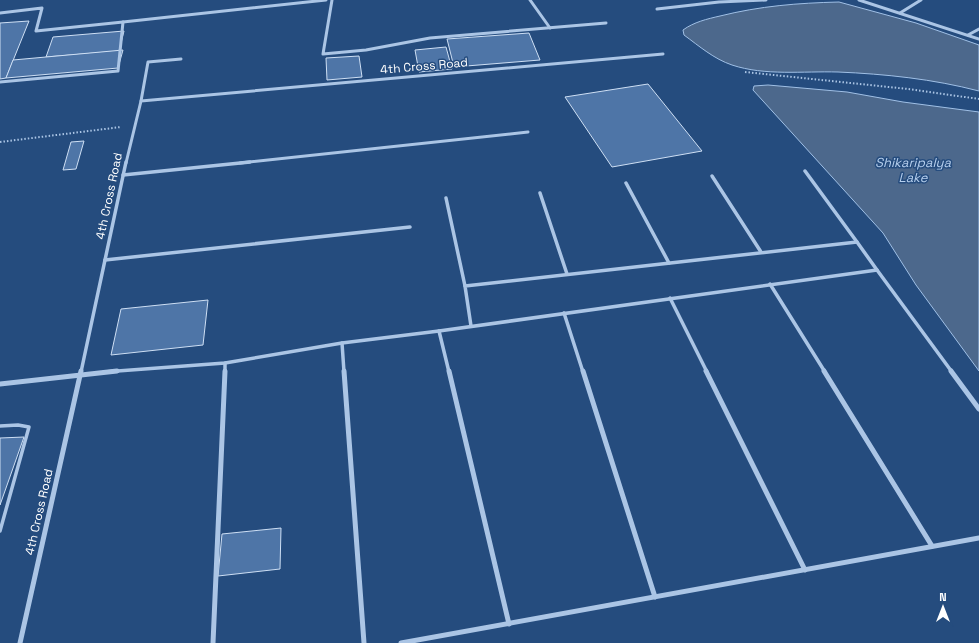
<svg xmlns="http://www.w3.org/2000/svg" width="979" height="643" font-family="'Space Grotesk',sans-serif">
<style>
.water{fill:#4c688c;stroke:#a0c0e6}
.building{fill:#4e75a7;stroke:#cedff4}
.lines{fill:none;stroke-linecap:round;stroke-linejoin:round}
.path{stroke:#abc5e5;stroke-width:2;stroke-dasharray:1.5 2;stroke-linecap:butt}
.lane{stroke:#abc5e5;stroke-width:3.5}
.street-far2{stroke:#abc5e5;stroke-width:3}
.street-far1{stroke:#abc5e5;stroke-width:3.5}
.street{stroke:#abc5e5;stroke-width:5}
.labels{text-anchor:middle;stroke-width:3;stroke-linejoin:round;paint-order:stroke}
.street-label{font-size:12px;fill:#fff;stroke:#254c7e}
.water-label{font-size:13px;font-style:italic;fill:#b6cfed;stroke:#254c7e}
</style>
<rect width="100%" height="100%" fill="#254c7e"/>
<g class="water">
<path d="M839,2L916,23L979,45V91C933,79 885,74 838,72C803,71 765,76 732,65C714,59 699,46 684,35L683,30C694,22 707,19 720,16C760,6 798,3 839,2Z"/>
<polygon points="768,85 847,92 903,102 979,112 979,371 916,285 883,233 753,90 754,86"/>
</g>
<g class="building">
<polygon points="29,21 6,78 0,79 0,23"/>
<polygon points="124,31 119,51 46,57 53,37"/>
<polygon points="529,33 540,60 454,67 447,39"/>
<polygon points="446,47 452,69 419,72 415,50"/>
<polygon points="123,50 118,68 6,78 13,60"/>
<polygon points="359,56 362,77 327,80 326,58"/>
<polygon points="648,84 702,151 612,167 565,97"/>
<polygon points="84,141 76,169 63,170 71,142"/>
<polygon points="208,300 203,345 111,355 121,309"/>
<polygon points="24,437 0,505 0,438"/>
<polygon points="281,528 280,569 218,576 222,534"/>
</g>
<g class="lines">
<g class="path">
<polyline points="745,72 908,89 979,99"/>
<polyline points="0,142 121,127"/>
</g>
<polyline class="lane" points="0,426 18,425 29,427 0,531"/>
<g class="street-far2">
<polyline points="332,0 323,54 366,50 430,38 606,23"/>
<polyline points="530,0 550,28"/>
<polyline points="859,0 979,39"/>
<polyline points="657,9 719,2 766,0"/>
<polyline points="0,13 42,8 36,31 123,22 118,71 0,82"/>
<polyline points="900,13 921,0"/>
<polyline points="123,22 326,0"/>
<polyline points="968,35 979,29"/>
<polyline points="141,101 148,62 181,59"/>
<polyline points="126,163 141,101 663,54"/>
<polyline points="240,163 528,132"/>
</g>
<g class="street-far1">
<polyline points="123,175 250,162"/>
<polyline points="712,176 761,252"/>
<polyline points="626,183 669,263"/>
<polyline points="540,193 567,274"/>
<polyline points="446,198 465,286"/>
<polyline points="857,242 877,270"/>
<polyline points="105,260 410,227"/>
<polyline points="770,284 825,372"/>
<polyline points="670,298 707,372"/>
<polyline points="564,313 583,372"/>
<polyline points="471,326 465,286 857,242 805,171"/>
<polyline points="342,343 344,372"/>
<polyline points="81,372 126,162"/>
<polyline points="104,372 225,363 342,343 439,331"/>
<polyline points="225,372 225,363"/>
<polyline points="449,372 439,331 877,270 952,372"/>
</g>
<g class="street">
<polyline points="344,371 364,643"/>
<polyline points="449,371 509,624"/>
<polyline points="583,371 655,597"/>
<polyline points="706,371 805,570"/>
<polyline points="824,371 932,546"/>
<polyline points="951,371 979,409"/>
<polyline points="0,384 117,371"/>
<polyline points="20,643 81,371"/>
<polyline points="213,643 225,371"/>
<polyline points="401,643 979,538"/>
</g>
</g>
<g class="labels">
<g class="street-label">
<text transform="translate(424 66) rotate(-5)" y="4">4th Cross Road</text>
<text transform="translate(109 196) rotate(-78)" y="4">4th Cross Road</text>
<text transform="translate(39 512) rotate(-77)" y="4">4th Cross Road</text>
</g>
<g class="water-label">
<text x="913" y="167">Shikaripalya<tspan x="913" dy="15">Lake</tspan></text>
</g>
</g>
<g transform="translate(943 607)" stroke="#254c7e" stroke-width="3" paint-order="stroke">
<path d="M0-3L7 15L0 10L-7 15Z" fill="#ffffff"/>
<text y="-6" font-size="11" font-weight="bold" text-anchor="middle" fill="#ffffff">N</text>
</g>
</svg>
